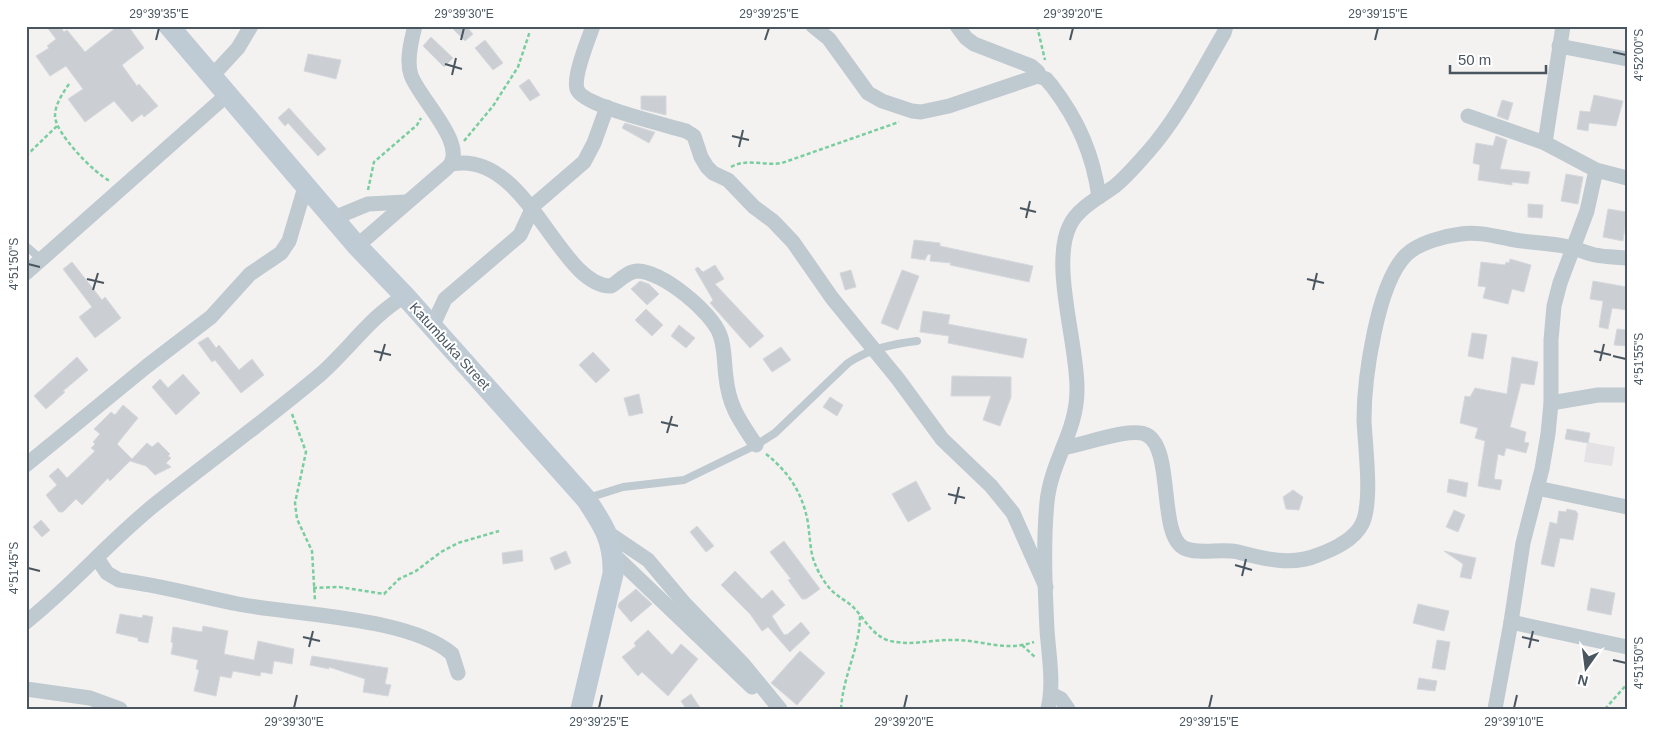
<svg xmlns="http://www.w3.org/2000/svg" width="1653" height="735" font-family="Arial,sans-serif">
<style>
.education{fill:#e4e2e4}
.building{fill:#cbcfd3;stroke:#d5d8dc}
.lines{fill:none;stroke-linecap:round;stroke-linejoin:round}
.path{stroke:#79ce9e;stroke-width:2.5;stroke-dasharray:4 2.5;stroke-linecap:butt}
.lane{stroke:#bfcad0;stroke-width:8}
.street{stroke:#bfcad0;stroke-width:15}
.secondary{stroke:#bfcbd4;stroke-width:21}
.ticks{fill:none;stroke:#49565f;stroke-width:2}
.labels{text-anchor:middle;stroke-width:4;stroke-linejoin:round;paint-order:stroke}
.street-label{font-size:14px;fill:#49565f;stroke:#fff}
.neatline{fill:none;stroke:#49565f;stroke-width:2}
.ticks-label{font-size:12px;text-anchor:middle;fill:#49565f}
</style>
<rect width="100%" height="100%" fill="#f4f1f1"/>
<polygon class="education" points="1587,442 1615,447 1612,466 1584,462"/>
<g class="building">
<polygon points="46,26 60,26 64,32 67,30 85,52 118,26 128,26 144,48 122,65 137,86 139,84 158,106 144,117 142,114 132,122 114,101 85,122 68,99 83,89 66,66 50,76 36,56 49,48 47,46 56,39"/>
<polygon points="450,26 466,26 473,34 465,41"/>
<polygon points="431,37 453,58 444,67 423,46"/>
<polygon points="485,40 503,63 493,70 475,48"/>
<polygon points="308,54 341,60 336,79 304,71"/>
<polygon points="529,79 540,95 530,101 519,86"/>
<polygon points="1594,95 1623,101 1616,126 1589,123 1588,131 1577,129 1580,111 1590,112"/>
<polygon points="641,96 666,96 666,115 641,109"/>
<polygon points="1502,100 1513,103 1508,120 1497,116"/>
<polygon points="289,108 326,149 318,156 288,123 285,126 278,118"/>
<polygon points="625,123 654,132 655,132 649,143 622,128"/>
<polygon points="1496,136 1507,140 1500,169 1530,172 1528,184 1512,182 1512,185 1478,180 1480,165 1473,163 1476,143 1493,146"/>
<polygon points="1566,174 1583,177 1578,204 1561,201"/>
<polygon points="1528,204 1543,205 1542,218 1528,217"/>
<polygon points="1608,209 1627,212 1623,241 1603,237"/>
<polygon points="914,240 940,243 940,246 1033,266 1029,282 950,265 951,263 930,261 931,255 928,254 925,260 911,258"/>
<polygon points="1510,259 1531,265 1524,292 1512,289 1508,304 1483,298 1486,287 1478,286 1481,262 1505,265 1506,262 1509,263"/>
<polygon points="72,262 102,300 105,297 121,318 95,338 79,317 92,307 63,269"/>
<polygon points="715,265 724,279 715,284 764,336 750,348 710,303 713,300 695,269 698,267 703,272"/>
<polygon points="851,270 856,287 845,290 840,273"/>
<polygon points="902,270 919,276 898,330 881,323"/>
<polygon points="640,281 649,284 659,294 647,305 631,289"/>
<polygon points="1593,281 1627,287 1627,310 1612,308 1608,329 1599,327 1603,301 1590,299"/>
<polygon points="646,309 663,325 652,336 635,320"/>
<polygon points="923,311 950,315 948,324 1027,339 1023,358 948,343 949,336 920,332"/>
<polygon points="679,325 695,338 686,348 671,336"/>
<polygon points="1617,329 1627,330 1627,346 1614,345"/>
<polygon points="1472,333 1487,335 1483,359 1468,356"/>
<polygon points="208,337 216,348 219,345 239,370 252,359 264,375 241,393 215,360 212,362 198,343"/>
<polygon points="781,347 791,360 772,372 763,359"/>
<polygon points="593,352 610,370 596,383 579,365"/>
<polygon points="77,357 88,370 63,391 65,392 46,409 34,396"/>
<polygon points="1512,357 1538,362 1534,385 1521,383 1510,427 1526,432 1524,442 1529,443 1526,453 1506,448 1504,456 1498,454 1494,479 1502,480 1500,490 1478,486 1485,441 1475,438 1478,428 1460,423 1465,396 1470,397 1475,388 1507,394"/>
<polygon points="183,374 200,393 176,415 152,387 160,379 168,388"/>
<polygon points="952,376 1011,377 1011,397 1000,426 983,420 991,396 951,396"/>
<polygon points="639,394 643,413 629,416 624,398"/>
<polygon points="830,397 843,405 837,416 823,407"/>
<polygon points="123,405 138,418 117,444 132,459 147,443 152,447 158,442 170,454 168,456 171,458 166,463 171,467 155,475 146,466 130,461 110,481 108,478 82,505 76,499 63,512 59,512 46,495 57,485 49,476 58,468 67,478 95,451 91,448 95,444 93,442 100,434 94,429 111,412 115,415"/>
<polygon points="1567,429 1590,433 1588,443 1565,439"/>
<polygon points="1449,479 1468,483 1466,497 1447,492"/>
<polygon points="916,481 931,509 908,522 892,494"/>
<polygon points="1293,490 1303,497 1299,510 1286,509 1283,497"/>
<polygon points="1567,509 1576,511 1578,514 1573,540 1560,538 1554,567 1541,564 1550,522 1557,524 1559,511 1566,512"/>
<polygon points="1454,510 1465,515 1458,532 1446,527"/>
<polygon points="41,520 50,530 42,537 33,527"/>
<polygon points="697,526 714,546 706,552 690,532"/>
<polygon points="784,541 820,589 806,599 802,599 788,580 791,579 770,552"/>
<polygon points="522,550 523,561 503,564 502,553"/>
<polygon points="566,551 571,563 555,570 550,558"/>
<polygon points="1444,551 1476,558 1471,579 1460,577 1463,564"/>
<polygon points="735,571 762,599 772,590 785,605 772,616 784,635 788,634 801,622 810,633 790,652 768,627 762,631 750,614 721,585"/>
<polygon points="1591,588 1615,593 1611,615 1587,610"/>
<polygon points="636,589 652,604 631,622 618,607 619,603"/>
<polygon points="1418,604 1449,611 1444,631 1413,623"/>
<polygon points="120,614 142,618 143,615 153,617 148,643 138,641 138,638 116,633"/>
<polygon points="203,626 228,631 224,654 254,660 258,641 294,649 292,664 274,661 272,674 261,672 260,676 233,671 231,678 220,676 216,696 194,691 199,670 196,669 198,660 171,654 173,643 171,642 173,627 202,632"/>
<polygon points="648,630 672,655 681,644 698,659 668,696 642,672 638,676 622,657 636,646 634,643"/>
<polygon points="1437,640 1450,642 1445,670 1432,668"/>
<polygon points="800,651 825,673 797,705 771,683"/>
<polygon points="312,656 388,668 385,684 391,685 388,696 363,692 365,679 329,667 329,669 310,665"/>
<polygon points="1419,678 1437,681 1435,691 1417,689"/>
<polygon points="691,694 701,709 686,709 681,701"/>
</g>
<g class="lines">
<g class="path">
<polyline points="1037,26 1045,60"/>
<path d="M69,84C62,94 55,105 55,116C55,133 95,174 110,181"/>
<polyline points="464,141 493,106 518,67 530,31"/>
<polyline points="26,156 57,126"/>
<path d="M731,167C746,158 764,166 782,163L899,122"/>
<polyline points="368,190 374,162 417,125 421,118"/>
<polyline points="292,414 306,452 295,503 297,519 312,551 315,601"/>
<path d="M766,454C789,472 803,494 808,523C810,537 810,552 815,564C819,574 828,589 837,595C843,600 850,603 855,609C865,620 872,634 887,640C910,647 932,639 955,640C982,640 1005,652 1034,642"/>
<polyline points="313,588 339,587 384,594 399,579 416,571 441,552 458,543 499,531"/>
<polyline points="1022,645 1036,658"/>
<path d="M841,709C843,675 860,648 860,616"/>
<polyline points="1605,709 1627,684"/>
</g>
<g class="lane">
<polyline points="26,246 42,260"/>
<path d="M588,498L623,487L684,480L756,445L775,433L848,363C869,349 892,344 917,341"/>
</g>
<g class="street">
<path d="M593,26C588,40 573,76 577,89C582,106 667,125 686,131L694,136L701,157L707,167L713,173L728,180L754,207L773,221L793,242L832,298L898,379L942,439L991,486L1013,513L1046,587"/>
<polyline points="813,26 829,39 868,93 882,101 912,111 921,112 949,106 1038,76"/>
<path d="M957,26L966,38L974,44L1031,66L1038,72V76L1046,79L1052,86C1078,120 1093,154 1099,197"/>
<polyline points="1559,46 1627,59"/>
<polyline points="213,75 238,48 251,26"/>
<polyline points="1468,116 1545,143 1596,170 1627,178"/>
<polyline points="1545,143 1563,26"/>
<path d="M452,164C527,149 559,287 611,286C620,281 627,271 638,271C663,272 712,312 720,335C725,348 724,363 726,377C729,407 740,421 756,445"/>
<polyline points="334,218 368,204 406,202"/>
<path d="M357,246L447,168C471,147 419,99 411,75C406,61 411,41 415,26"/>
<polyline points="26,273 228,94"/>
<polyline points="432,327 445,299 520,235 534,205 584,162 594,143 607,107"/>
<polyline points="1551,403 1598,395 1627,395"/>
<path d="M1063,448C1083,445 1132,426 1147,435C1174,450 1158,535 1184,548C1198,555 1221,548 1238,552C1264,559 1292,566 1318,555C1334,549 1354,540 1362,524C1373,502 1365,446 1364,420C1364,379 1377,284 1406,255C1418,243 1444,236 1461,234C1478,231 1498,237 1515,240C1533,243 1551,243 1569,247C1578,249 1586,253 1595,255C1605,257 1616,257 1627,258"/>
<polyline points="26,465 147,366 211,317 250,274 281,253 289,241 303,194 309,188"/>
<polyline points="1537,488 1627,507"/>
<polyline points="608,533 648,560 685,604 743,664 780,709"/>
<polyline points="614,555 752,687"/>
<path d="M97,558L107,573L119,580C159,585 198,596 238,604C295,615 410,617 452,654L458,673"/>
<path d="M26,622C73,585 111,539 158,502C212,459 269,418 322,373C350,348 372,315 405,296"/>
<polyline points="1511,622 1627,647"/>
<polyline points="26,689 90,698 120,709"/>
<polyline points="1051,694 1061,699 1068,709"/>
<path d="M1048,709C1054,683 1049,657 1047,630C1045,588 1043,543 1047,502C1051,461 1077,432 1077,390C1078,345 1050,264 1070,225C1078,208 1100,197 1115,186C1127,176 1137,164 1147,153C1178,118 1200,74 1224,33L1226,26"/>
<polyline points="1495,709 1511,622 1523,543 1542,469 1548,434 1551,403 1551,340 1554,306 1560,283 1587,211 1596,170"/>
</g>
<path class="secondary" d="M169,26L357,246L405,296L586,499C604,526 614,541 613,574L581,709"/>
</g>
<path class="ticks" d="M156,40L159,28M461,40L464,28M765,40L769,28M1070,40L1073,28M1375,40L1378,28M1613,52L1626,55M445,64L462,69M452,75L456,58M732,136L749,140M739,147L743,130M1020,208L1036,212M1026,218L1030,201M28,264L40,267M87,279L104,283M1307,279L1324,283M93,290L98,273M1313,290L1317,273M374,351L391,355M1594,351L1611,355M1613,356L1626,359M380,361L385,344M1600,361L1604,344M661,422L678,426M667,433L672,416M948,494L965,498M955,504L959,487M1235,565L1252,570M28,568L40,571M1242,576L1246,559M303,637L320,641M1522,637L1539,641M309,647L313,631M1529,648L1533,631M1613,660L1626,663M294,708L297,695M599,708L602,695M904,708L907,695M1209,708L1212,695M1514,708L1517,695"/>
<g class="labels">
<g class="street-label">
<text transform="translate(450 346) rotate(48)" y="5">Katumbuka Street</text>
</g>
</g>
<rect width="1653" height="735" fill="none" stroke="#ffffff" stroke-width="55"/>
<g transform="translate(1586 668) rotate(194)" stroke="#ffffff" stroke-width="4" paint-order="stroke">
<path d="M0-4L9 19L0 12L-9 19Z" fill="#49565f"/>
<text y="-8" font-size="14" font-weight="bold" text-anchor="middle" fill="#49565f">N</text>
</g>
<path d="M1450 65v8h96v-8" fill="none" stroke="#49565f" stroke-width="2.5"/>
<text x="1458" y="65" font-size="15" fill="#49565f" stroke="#ffffff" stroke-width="4" paint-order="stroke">50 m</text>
<rect x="28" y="28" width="1598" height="680" class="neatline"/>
<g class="ticks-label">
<text x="159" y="18">29°39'35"E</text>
<text x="464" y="18">29°39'30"E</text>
<text x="769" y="18">29°39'25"E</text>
<text x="1073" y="18">29°39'20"E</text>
<text x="1378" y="18">29°39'15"E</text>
<text transform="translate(1639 55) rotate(-90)" y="4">4°52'00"S</text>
<text transform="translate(14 264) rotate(-90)" y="4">4°51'50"S</text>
<text transform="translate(1639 359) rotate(-90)" y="4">4°51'55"S</text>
<text transform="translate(14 568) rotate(-90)" y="4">4°51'45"S</text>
<text transform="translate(1639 663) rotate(-90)" y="4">4°51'50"S</text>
<text x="294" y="726">29°39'30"E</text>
<text x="599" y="726">29°39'25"E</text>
<text x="904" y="726">29°39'20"E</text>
<text x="1209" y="726">29°39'15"E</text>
<text x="1514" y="726">29°39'10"E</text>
</g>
</svg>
